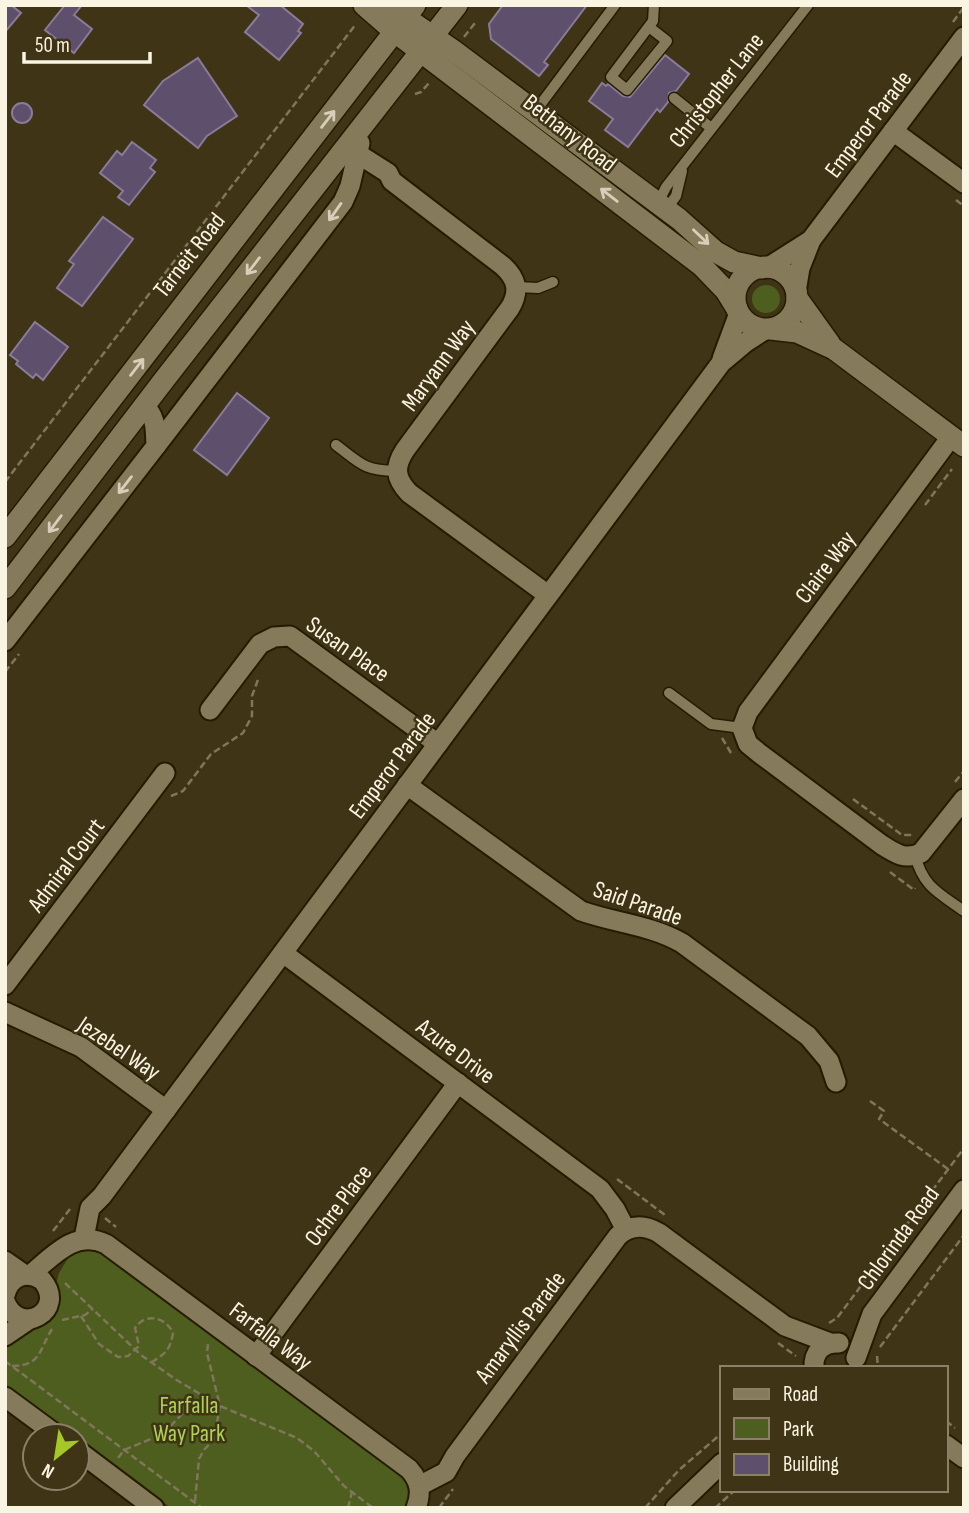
<svg xmlns="http://www.w3.org/2000/svg" width="969" height="1513" font-family="'Sofia Sans Condensed',sans-serif">
<style>
.green{fill:#4d5e1f}
.building{fill:#5e506c;stroke:#8a7b99;stroke-width:2}
.lines{fill:none;stroke-linecap:round;stroke-linejoin:round}
.service-casing{stroke:#251c00;stroke-width:13}
.minor-casing{stroke:#251c00;stroke-width:23}
.tertiary-casing{stroke:#251c00;stroke-width:24}
.secondary-casing{stroke:#251c00;stroke-width:24}
.path{stroke:#7f765c;stroke-width:2.5;stroke-dasharray:7 3.5;stroke-linecap:butt}
.service{stroke:#857a59;stroke-width:10}
.minor{stroke:#857a59;stroke-width:19}
.tertiary{stroke:#857a59;stroke-width:21}
.secondary{stroke:#857a59;stroke-width:21}
.oneway{stroke:#d7cfb9}
.labels{text-anchor:middle;stroke-width:5;stroke-linejoin:round;paint-order:stroke}
.street-label{font-size:24px;fill:#faf4e2;stroke:#3f3416}
.park-label{font-size:24px;fill:#aed156;stroke:#3f3416}
</style>
<rect width="100%" height="100%" fill="#3f3416"/>
<g class="green">
<circle cx="766" cy="299" r="14"/>
<polygon points="82,1247 99,1250 404,1477 410,1490 405,1508 171,1508 5,1384 5,1343 55,1288 59,1273 68,1258"/>
</g>
<g class="building">
<polygon points="5,5 11,5 21,13 5,32"/>
<polygon points="65,5 82,5 74,15 92,29 74,53 45,30"/>
<polygon points="246,5 280,5 303,24 298,31 301,33 279,60 245,32 259,15"/>
<polygon points="503,5 587,5 544,62 548,65 539,76 491,39 489,24"/>
<polygon points="665,55 689,74 676,91 669,93 668,102 660,112 657,109 628,147 605,130 613,119 589,101 602,83 606,86 608,84 623,96 630,97"/>
<polygon points="198,58 237,116 207,136 198,148 144,105 163,81"/>
<circle cx="22" cy="113" r="10"/>
<polygon points="132,142 156,160 150,168 155,172 129,205 118,197 123,191 100,173 117,151 122,155"/>
<polygon points="103,217 133,239 82,306 57,288 74,264 69,261"/>
<polygon points="35,322 68,347 43,380 36,374 33,378 16,364 18,361 10,355"/>
<polygon points="237,393 269,418 227,475 194,450"/>
</g>
<g class="lines">
<defs>
<g id="service">
<polyline points="649,27 667,41 627,90 611,77 653,21 654,5"/>
<polyline points="674,98 711,128"/>
<polyline points="534,113 615,5"/>
<polyline points="658,203 666,187 808,5"/>
<polyline points="665,211 676,196 682,171"/>
<polyline points="517,287 538,288 553,282"/>
<path d="M336,445C361,464 363,470 396,471"/>
<polyline points="669,693 711,724 742,728"/>
<path d="M915,855C923,887 939,893 964,911"/>
</g>
<g id="minor">
<polyline points="893,131 964,183"/>
<path d="M358,154L388,173L392,181L503,266C517,279 520,291 510,308L405,450C394,467 395,478 409,493L548,595"/>
<polyline points="767,268 811,240"/>
<polyline points="796,292 800,268 811,240 964,37"/>
<polyline points="722,359 739,313"/>
<path d="M951,437L748,712L742,728L748,744L759,753L882,845C896,854 905,860 921,853L964,799"/>
<polyline points="156,446 343,202 350,186 360,143"/>
<path d="M5,641L156,446C155,430 157,417 144,406"/>
<polyline points="210,710 260,644 274,637 290,636 438,744"/>
<path d="M407,785L581,911C615,923 651,925 682,943L808,1036L829,1061L836,1082"/>
<polyline points="283,953 600,1189 615,1209 626,1230"/>
<polyline points="5,985 165,773"/>
<polyline points="5,1012 81,1047 166,1110"/>
<polyline points="84,1238 90,1208 102,1196 721,363 746,342 766,329"/>
<polyline points="5,1261 25,1275"/>
<path d="M30,1275C53,1256 75,1229 106,1244L409,1469C420,1481 422,1493 416,1508"/>
<path d="M5,1295C10,1276 26,1270 42,1280C68,1311 19,1338 5,1301"/>
<polyline points="5,1336 30,1319"/>
<polyline points="256,1356 458,1083"/>
<polyline points="856,1358 872,1314 964,1190"/>
<path d="M814,1368C813,1352 823,1342 839,1343"/>
<polyline points="5,1397 58,1436"/>
<polyline points="946,1445 964,1458"/>
<polyline points="77,1450 154,1508"/>
<path d="M419,1486L446,1472L455,1456L618,1236C631,1224 645,1225 659,1233L785,1326L830,1343"/>
<polyline points="675,1508 722,1463"/>
</g>
<g id="tertiary">
<polyline points="364,5 395,32 702,266 726,291 737,309"/>
<polyline points="387,5 454,51 679,219 716,252 734,262 762,268"/>
<circle cx="766" cy="298" r="31"/>
<polyline points="797,298 830,344"/>
<polyline points="771,329 797,332 834,349 964,446"/>
</g>
<g id="secondary">
<polyline points="5,537 415,5"/>
<polyline points="5,588 164,380 457,5"/>
</g>
</defs>
<use href="#service" class="service-casing"/>
<use href="#minor" class="minor-casing"/>
<use href="#tertiary" class="tertiary-casing"/>
<use href="#secondary" class="secondary-casing"/>
<g class="path">
<polyline points="953,22 964,7"/>
<polyline points="464,37 475,23"/>
<polyline points="415,94 421,92 429,83"/>
<polyline points="956,200 964,206"/>
<polyline points="5,482 356,24"/>
<polyline points="925,505 952,469"/>
<polyline points="5,672 19,654"/>
<polyline points="722,738 731,753"/>
<polyline points="955,782 964,771"/>
<polyline points="171,796 183,791 211,754 243,733 252,716 252,696 259,677"/>
<polyline points="853,799 902,835 912,835"/>
<polyline points="890,872 914,890 915,888"/>
<polyline points="870,1101 884,1111 879,1119 948,1169"/>
<polyline points="617,1179 665,1215"/>
<polyline points="105,1218 116,1227"/>
<polyline points="53,1231 70,1209"/>
<polyline points="65,1283 141,1355 175,1379 220,1406 297,1438 314,1451 344,1486 373,1508"/>
<path d="M81,1316L99,1344L118,1357L128,1356L139,1346L135,1328C145,1312 166,1317 173,1333C170,1350 166,1353 152,1362"/>
<polyline points="62,1320 85,1315 93,1309"/>
<polyline points="829,1323 837,1318 964,1148"/>
<polyline points="778,1343 796,1356"/>
<polyline points="880,1347 964,1235"/>
<polyline points="877,1356 878,1368"/>
<polyline points="5,1361 202,1508"/>
<path d="M12,1366C41,1366 39,1350 52,1329"/>
<polyline points="946,1421 955,1428"/>
<polyline points="118,1458 124,1450 163,1434 183,1413 220,1406"/>
<polyline points="195,1501 199,1459 204,1450 214,1439 220,1406 207,1353 208,1344"/>
<polyline points="348,1508 352,1492"/>
<polyline points="439,1508 453,1489"/>
<polyline points="645,1508 679,1470 722,1433"/>
<polyline points="715,1508 735,1490"/>
</g>
<use href="#service" class="service"/>
<use href="#minor" class="minor"/>
<use href="#tertiary" class="tertiary"/>
<use href="#secondary" class="secondary"/>
</g>
<defs><path id="oneway-shaft" d="M-6 0H5M1.5-3L5.5 0L1.5 3" fill="none" stroke-width="1.6" stroke-linecap="round" stroke-linejoin="round" transform="scale(1.75)"/></defs>
<g class="oneway">
<use href="#oneway-shaft" transform="translate(328 119) rotate(-52)"/>
<use href="#oneway-shaft" transform="translate(609 195) rotate(-142)"/>
<use href="#oneway-shaft" transform="translate(335 212) rotate(125)"/>
<use href="#oneway-shaft" transform="translate(701 237) rotate(44)"/>
<use href="#oneway-shaft" transform="translate(253 266) rotate(128)"/>
<use href="#oneway-shaft" transform="translate(137 367) rotate(-52)"/>
<use href="#oneway-shaft" transform="translate(125 485) rotate(128)"/>
<use href="#oneway-shaft" transform="translate(55 524) rotate(127)"/>
</g>
<g class="labels">
<g class="street-label">
<text transform="translate(716 90) rotate(-52)" y="8">Christopher Lane</text>
<text transform="translate(868 124) rotate(-53)" y="8">Emperor Parade</text>
<text transform="translate(570 133) rotate(38)" y="8">Bethany Road</text>
<text transform="translate(189 255) rotate(-52)" y="8">Tarneit Road</text>
<text transform="translate(438 365) rotate(-54)" y="8">Maryann Way</text>
<text transform="translate(825 567) rotate(-53)" y="8">Claire Way</text>
<text transform="translate(348 649) rotate(35)" y="8">Susan Place</text>
<text transform="translate(392 765) rotate(-53)" y="8">Emperor Parade</text>
<text transform="translate(66 865) rotate(-53)" y="8">Admiral Court</text>
<text transform="translate(638 903) rotate(19)" y="8">Said Parade</text>
<text transform="translate(119 1048) rotate(34)" y="8">Jezebel Way</text>
<text transform="translate(456 1051) rotate(37)" y="8">Azure Drive</text>
<text transform="translate(338 1205) rotate(-53)" y="8">Ochre Place</text>
<text transform="translate(898 1238) rotate(-54)" y="8">Chlorinda Road</text>
<text transform="translate(520 1327) rotate(-53)" y="8">Amaryllis Parade</text>
<text transform="translate(271 1336) rotate(37)" y="8">Farfalla Way</text>
</g>
<g class="park-label">
<text x="189" y="1413">Farfalla<tspan x="189" dy="28">Way Park</tspan></text>
</g>
</g>
<rect width="969" height="1513" fill="none" stroke="#faf4e2" stroke-width="14"/>
<rect x="720" y="1366" width="228" height="126" fill="#3f3416" stroke="#8a8168" stroke-width="2"/>
<rect x="734" y="1389" width="35" height="10" fill="#857a59" stroke="#8a8168" stroke-width="2"/>
<text x="783" y="1401" font-size="21" fill="#faf4e2">Road</text>
<rect x="734" y="1418" width="35" height="21" fill="#4d5e1f" stroke="#8a8168" stroke-width="2"/>
<text x="783" y="1436" font-size="21" fill="#faf4e2">Park</text>
<rect x="734" y="1454" width="35" height="21" fill="#5e506c" stroke="#8a8168" stroke-width="2"/>
<text x="783" y="1471" font-size="21" fill="#faf4e2">Building</text>
<g transform="translate(56 1457) rotate(210)"><circle r="33" fill="#3f3416" stroke="#8a8168" stroke-width="2"/>
<path d="M0-5L12 26L0 18L-12 26Z" fill="#a4c825"/>
<text y="-10" font-size="19" font-weight="bold" text-anchor="middle" fill="#faf4e2">N</text>
</g>
<path d="M24 52v10h126v-10" fill="none" stroke="#faf4e2" stroke-width="3.5"/>
<text x="35" y="52" font-size="21" fill="#faf4e2" stroke="#3f3416" stroke-width="5" paint-order="stroke">50 m</text>
</svg>
